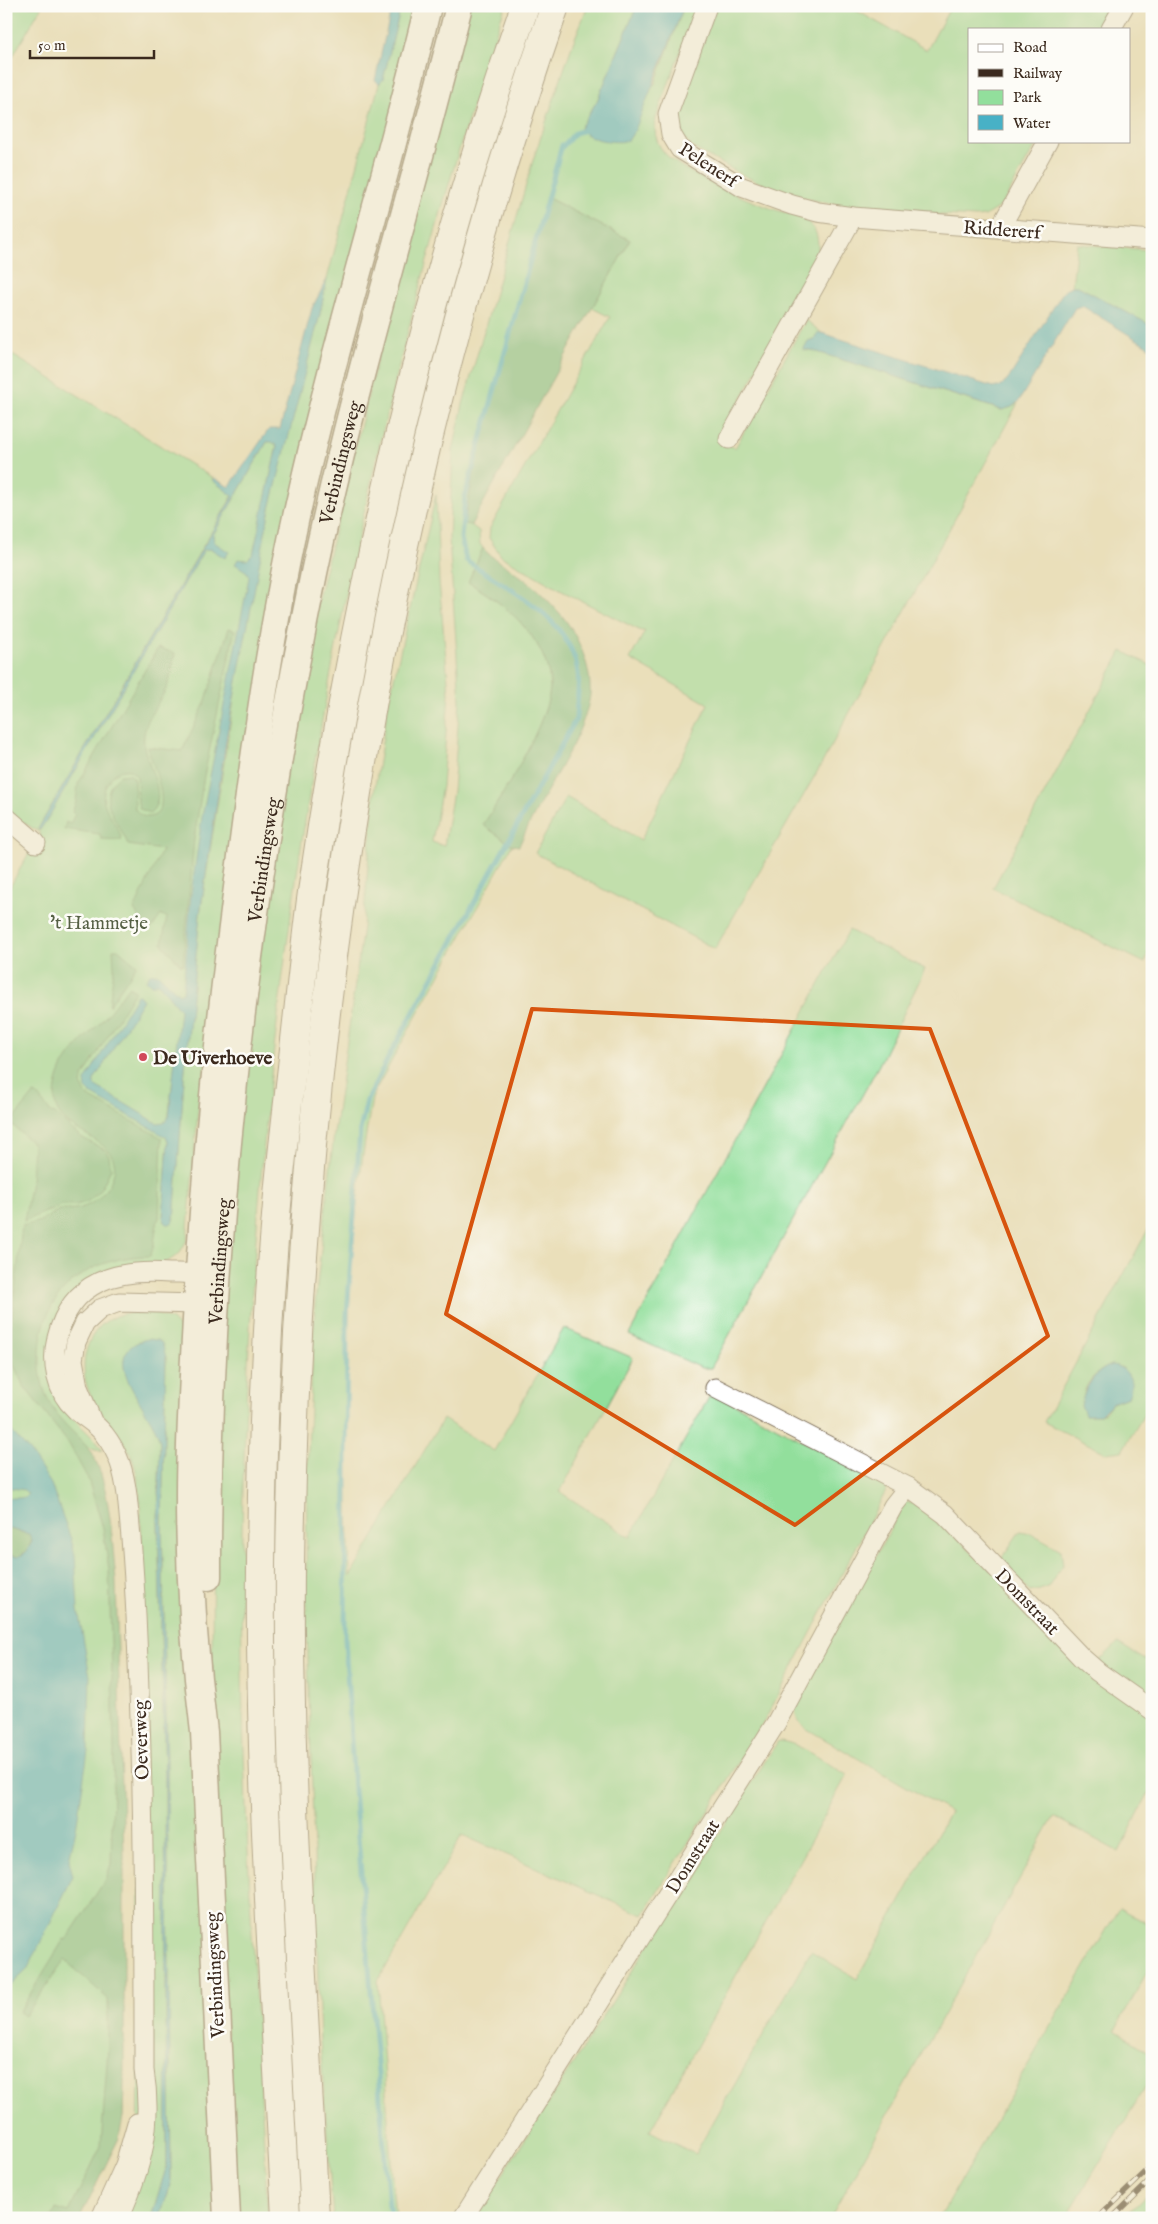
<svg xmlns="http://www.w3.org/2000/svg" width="1158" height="2224" font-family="'IM FELL English',serif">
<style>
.green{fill:#92df9c;stroke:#66845d;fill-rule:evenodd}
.forest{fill:#75be84;stroke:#587451}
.water{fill:#48b1c6;stroke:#426e72}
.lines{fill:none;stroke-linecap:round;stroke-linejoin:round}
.stream{stroke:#48b1c6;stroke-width:5}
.street-casing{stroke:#786955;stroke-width:21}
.secondary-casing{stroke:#786955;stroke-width:29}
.highway-casing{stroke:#786955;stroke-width:30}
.street{stroke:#fff;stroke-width:19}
.secondary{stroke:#fff;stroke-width:26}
.highway{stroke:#fff;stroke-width:28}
.rail-casing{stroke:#3b2a1e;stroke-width:5.5}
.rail{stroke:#fdfcf7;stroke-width:4;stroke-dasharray:11;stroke-linecap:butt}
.marked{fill:none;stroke:#d7540e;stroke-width:4;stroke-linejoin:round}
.poi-dot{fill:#d1495b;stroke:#fdfcf7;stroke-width:2}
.labels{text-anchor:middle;stroke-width:5;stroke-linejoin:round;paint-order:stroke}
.street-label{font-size:19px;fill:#3b2a1e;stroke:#fdfcf7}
.park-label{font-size:19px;fill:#556044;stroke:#fdfcf7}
.poi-label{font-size:19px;font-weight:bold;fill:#3b2a1e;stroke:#fdfcf7;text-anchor:start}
</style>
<rect width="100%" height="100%" fill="#fdfcf7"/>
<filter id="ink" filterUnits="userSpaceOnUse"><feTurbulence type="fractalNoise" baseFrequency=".02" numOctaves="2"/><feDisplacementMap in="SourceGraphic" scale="10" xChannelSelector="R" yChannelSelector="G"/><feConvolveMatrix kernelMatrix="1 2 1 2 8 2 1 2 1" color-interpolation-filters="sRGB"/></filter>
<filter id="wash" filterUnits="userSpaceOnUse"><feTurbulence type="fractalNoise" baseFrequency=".0096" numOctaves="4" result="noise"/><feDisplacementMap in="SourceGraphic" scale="20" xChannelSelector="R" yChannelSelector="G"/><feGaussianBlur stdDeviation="1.12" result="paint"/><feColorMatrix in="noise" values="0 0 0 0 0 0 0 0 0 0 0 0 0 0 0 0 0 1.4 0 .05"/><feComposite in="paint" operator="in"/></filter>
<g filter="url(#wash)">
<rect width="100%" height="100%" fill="#eadfba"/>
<g class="green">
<polygon points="6,6 42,6 6,68"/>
<path d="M401,6H422L350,278L199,1100L187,1240L179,1254L164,1264L124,1267L52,1333L74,1419L96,1441L103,1451L87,1447C104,1474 106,1505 112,1536L124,2004L123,2116L80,2218H6V894L40,833L6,811V351L213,478L212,480L233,495L38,829L39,831L204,549H208L213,540V535L267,442L271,441L277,445L263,510L265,511L194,909L166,1137L168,1142L163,1217L165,1223L174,1221L184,1079L200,914L241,655L269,513L288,431L320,314L327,279L379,84L383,80Z"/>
<path d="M464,6H505C340,498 252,1013 242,1531C238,1760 256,1989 268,2218H236L216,1826L212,1660L213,1510L228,1198L294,696Z"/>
<path d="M588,6H637L597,101L580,128L583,132L655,84L684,6H697L656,118C654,130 655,141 663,151C676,170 749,201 773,209C787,214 805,215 814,229C819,237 818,249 818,258L719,440L735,448L806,320L822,333L814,339L810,340L806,351L811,350L1001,410L1012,407L1018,403L821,765L715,949L535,853L566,797L641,840L708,704L630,659L645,631H641L562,591L501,556L489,538L490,528L610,317L592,308L630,240L548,198L478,452L464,524L471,525L479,531L480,544L483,548L468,582C504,603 546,637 550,682C554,713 501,798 483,825L512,845L376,1089L372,1099C343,1256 345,1418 350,1577L443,1419L494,1451L564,1328L633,1358L560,1492L630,1537L712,1392L888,1487L765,1720L643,1915L462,1835L378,1981L395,2218H333L320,2041L306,1596L307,1472L315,1303L334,1134L363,927L374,793L388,705L436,495L439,581L449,693L442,786L432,842L444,846L453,791L460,701L449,538L453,451L463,404L534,157L573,43Z"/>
<path d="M716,6H848L927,50L951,6H1113L1101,29H969V141H1038L1002,205L985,216L976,217C883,211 802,212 719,162C694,148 681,146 677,115Z"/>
<polygon points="1077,244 1152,250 1152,326 1078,286 1072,286"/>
<polygon points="1122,651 1152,666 1152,942 1145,963 993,888"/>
<polygon points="849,930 925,969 879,1065 711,1368 702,1368 629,1335"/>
<path d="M1152,1222V1415L1145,1413L1122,1451L1106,1453L1044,1422ZM1112,1365L1123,1368L1128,1397L1112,1403L1105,1412L1100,1415H1085C1085,1409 1083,1400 1084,1394C1086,1381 1100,1369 1112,1365Z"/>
<path d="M153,1313L172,1320L185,1334L218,2218H159L168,2194L171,2179L167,1770L162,1522L166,1357L147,1339C90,1356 157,1413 160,1443L158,1521L165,1775L167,2165L151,2218H124L138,2183L142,1546C140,1518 142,1485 132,1458C123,1434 103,1420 92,1398C77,1372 83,1332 112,1318C124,1311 139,1313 153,1313Z"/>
<path d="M905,1502L915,1504L949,1531L1152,1717V1786L1119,1852L1054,1817L830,2218H475L778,1741C798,1741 829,1765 847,1775L650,2131L695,2154L811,1951L857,1979L950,1812L807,1729L798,1722L795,1711L828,1645Z"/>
<polygon points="1020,1531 1031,1533 1061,1550 1063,1565 1049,1586 1040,1590 1030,1592 1001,1559"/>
<polygon points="1118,1643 1145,1660 1152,1649 1152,1701 1099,1663 1100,1660"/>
<polygon points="1119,1908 1152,1926 1152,1963 1115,2030 1152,2054 1152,2076 1066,2218 939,2218"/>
<polygon points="1152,2190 1152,2214 1139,2218 1123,2218"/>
</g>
<g class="forest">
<polygon points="548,198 630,240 471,525 464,524 478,452"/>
<path d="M483,548C493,560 507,565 519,575C535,586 550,602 563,617C579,637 592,669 590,695C588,711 581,727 574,742C556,777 535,810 519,846L512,845L483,825C501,798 554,713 550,682C546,637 504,603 468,582Z"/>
<path d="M229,628L235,630L204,776L194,840L183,965H181L162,944L167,917L161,915L152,928L148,929L134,910L162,850L128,845C119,820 92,799 120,775L130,774L134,778L135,809C138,813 142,817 148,817C177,815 150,761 148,747L182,751L205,703Z"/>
<path d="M158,648L175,653C173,664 171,676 167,687C158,706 142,721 144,744C145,764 170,796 150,813L140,809L138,803L137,776L130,770C121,769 116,772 110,779C92,803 117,819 122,840L101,839L100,834L64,829L66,822L70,824L75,814L72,812L76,802L78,784Z"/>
<polygon points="113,949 118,949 137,965 109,1006 114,968"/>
<path d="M129,986L135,991L83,1077L81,1084L87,1096L162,1138L159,1218C154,1230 156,1245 150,1256C90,1256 41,1290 40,1354C39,1372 42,1390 51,1405C62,1427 86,1439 96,1461C111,1495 112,1543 116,1580L124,1854V2085L123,2117L119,2138L80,2218H52L56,2208L69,2212L101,2146L108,2049V1999L65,1960L25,2016L19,2012L64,1939L66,1940L106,1879L111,1864L114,1750L109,1570L103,1528L88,1479L69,1444L23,1385L13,1363L10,1345L11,1327L22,1226C29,1224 37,1223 44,1219C49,1217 53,1212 60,1210C65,1208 70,1210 75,1209C93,1207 107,1192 113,1176C126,1135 53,1136 55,1098C56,1062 78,1045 101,1022C111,1010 120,998 129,986Z"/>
<polygon points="34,1094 37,1095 52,1114 54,1113 81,1137 105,1150 109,1156 111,1169 100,1191 87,1202 76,1205 62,1205 24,1221 31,1181 33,1144 10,1123"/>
<path d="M6,1528L29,1534L31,1537C32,1547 26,1552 18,1557L6,1554Z"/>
</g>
<g class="water">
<polygon points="392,6 401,6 383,80 379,84 375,80"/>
<path d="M637,6H684L635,130L628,141C614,143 588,141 580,128L597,101Z"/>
<polygon points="327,279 320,314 269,513 227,734 200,914 184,1079 174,1221 170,1224 166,1224 163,1217 168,1142 166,1137 91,1094 86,1089 85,1081 137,995 139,995 143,1000 94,1080 94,1085 157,1123 165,1122 169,1116 180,1010 160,985 157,983 151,985 146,980 150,974 157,973 179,994 183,992 191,894 202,817 249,577 247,572 235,564 238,559 247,560 253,554 277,446 272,442 267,442 213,535 214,542 229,552 225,558 211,549 204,550 51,813 40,830 38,829 233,496 212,480 214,478 229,487 269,429 280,429 312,308"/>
<polygon points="1072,286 1078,286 1152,326 1152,349 1082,306 1075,308 1019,401 1012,407 1002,410 811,350 803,350 808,341 814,339 817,334 822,333 993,387 999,387 1007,381 1061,295 1067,288"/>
<path d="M147,1339L157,1340L162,1343L166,1357L162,1522L167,1770L171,2179L168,2194L159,2218H151L167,2165L165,1775L158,1521L160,1443C157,1414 89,1355 147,1339Z"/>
<path d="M1112,1365C1128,1367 1136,1382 1128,1397L1112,1403L1100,1415H1085L1081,1405C1085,1388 1094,1371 1112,1365Z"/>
<path d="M6,1425L31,1453L51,1484L71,1539L75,1555L78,1610L90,1676L88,1751L76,1829L69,1860L73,1876L27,1970L6,1990V1554L18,1557L25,1553L32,1542L29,1534L6,1528V1497C13,1498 23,1500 28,1494L24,1490L6,1487Z"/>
</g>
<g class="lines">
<path class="stream" d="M390,2218L354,1789L345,1638L347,1315L360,1130L367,1100L388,1058L576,719C576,704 580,687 578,673C571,617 507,589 466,560L461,538L465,497L562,145L563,146L575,133L588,129"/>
</g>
</g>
<g filter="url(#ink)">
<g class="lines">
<defs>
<g id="street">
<polyline points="707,6 668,114 671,134 680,149 742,187 792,205 818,212 853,217 1152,240"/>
<polyline points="1111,29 1124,6"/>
<polyline points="1000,228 1048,141"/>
<polyline points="729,439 853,217"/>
<polyline points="6,817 36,843"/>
<polyline points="715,1388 908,1487 945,1514 1082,1658 1098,1672 1152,1710"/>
<path d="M92,1421L78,1387L73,1360L76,1342L85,1323L100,1309L119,1302L197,1304L217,1288C211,1284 204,1277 198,1275C189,1272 178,1273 169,1273C117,1269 71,1280 57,1338C51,1362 56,1392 75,1409C84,1418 96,1423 104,1434C119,1453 124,1472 127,1495C134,1560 137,1626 139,1691C144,1817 144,1944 144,2070C153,2126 142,2167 119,2218"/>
<polyline points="101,2218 125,2165 137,2123"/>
<polyline points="463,2218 776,1723 893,1506 908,1487"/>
</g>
<g id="secondary">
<path id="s1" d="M208,1577C207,1240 246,903 314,573C354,382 412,196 459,6"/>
<path d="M227,2218L204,1732C194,1653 189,1575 189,1495C189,1437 193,1378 196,1320C203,1194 214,1068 230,943C248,800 265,658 296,517C334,345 387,178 428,6"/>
</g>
<g id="highway">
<path d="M286,2218C275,2001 259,1783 261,1565C262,1449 266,1332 276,1216C281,1160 288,1104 294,1049C300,996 305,944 312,892C356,592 424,293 525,6"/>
<path d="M315,2218C304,2000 288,1783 290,1565C297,1036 381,507 555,6"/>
</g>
</defs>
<use href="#street" class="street-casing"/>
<use href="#secondary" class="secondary-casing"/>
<use href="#highway" class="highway-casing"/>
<use href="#street" class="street"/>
<use href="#secondary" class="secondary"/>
<use href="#highway" class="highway"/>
<defs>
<g id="rail">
<polyline points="1098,2218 1152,2166"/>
<polyline points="1112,2218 1152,2179"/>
</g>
</defs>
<use href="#rail" class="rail-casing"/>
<use href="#rail" class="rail"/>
</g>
</g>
<path d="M0 0H1158V2224H0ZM532,1009L930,1029L1048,1336L795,1525L446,1314Z" fill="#eadfba" fill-opacity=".55" fill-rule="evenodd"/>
<path class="marked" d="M532,1009L930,1029L1048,1336L795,1525L446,1314Z"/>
<circle class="poi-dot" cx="143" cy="1057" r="5"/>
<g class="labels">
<g class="street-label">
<text transform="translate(709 164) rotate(33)" y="7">Pelenerf</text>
<text transform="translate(1002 229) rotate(4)" y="7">Riddererf</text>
<text dy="7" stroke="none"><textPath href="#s1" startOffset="1125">Verbindingsweg</textPath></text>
<text dy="7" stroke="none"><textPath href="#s1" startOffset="720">Verbindingsweg</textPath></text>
<text dy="7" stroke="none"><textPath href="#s1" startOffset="316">Verbindingsweg</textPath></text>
<text transform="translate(1028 1601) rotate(46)" y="7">Domstraat</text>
<text transform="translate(140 1740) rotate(-92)" y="7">Oeverweg</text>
<text transform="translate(692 1856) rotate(-58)" y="7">Domstraat</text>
<text transform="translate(214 1975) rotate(-93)" y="7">Verbindingsweg</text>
</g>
<g class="park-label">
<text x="99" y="929">'t Hammetje</text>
</g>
<g class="poi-label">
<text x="153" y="1064">De Uiverhoeve</text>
</g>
</g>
<rect width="1158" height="2224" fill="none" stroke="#fdfcf7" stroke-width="25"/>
<rect x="968" y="28" width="162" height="115" fill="#fdfcf7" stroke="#afa8a0"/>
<rect x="978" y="44" width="25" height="8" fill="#ffffff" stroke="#afa8a0"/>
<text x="1013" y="52" font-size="15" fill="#3b2a1e">Road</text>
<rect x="978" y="69" width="25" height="8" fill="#3b2a1e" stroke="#afa8a0"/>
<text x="1013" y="78" font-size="15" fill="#3b2a1e">Railway</text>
<rect x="978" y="90" width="25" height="15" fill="#92df9c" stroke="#afa8a0"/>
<text x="1013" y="102" font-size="15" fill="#3b2a1e">Park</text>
<rect x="978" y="115" width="25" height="15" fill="#48b1c6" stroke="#afa8a0"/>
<text x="1013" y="128" font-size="15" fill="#3b2a1e">Water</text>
<path d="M30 50v8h124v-8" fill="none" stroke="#3b2a1e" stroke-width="2.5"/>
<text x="38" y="50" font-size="15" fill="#3b2a1e" stroke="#fdfcf7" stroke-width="4" paint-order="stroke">50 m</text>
</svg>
